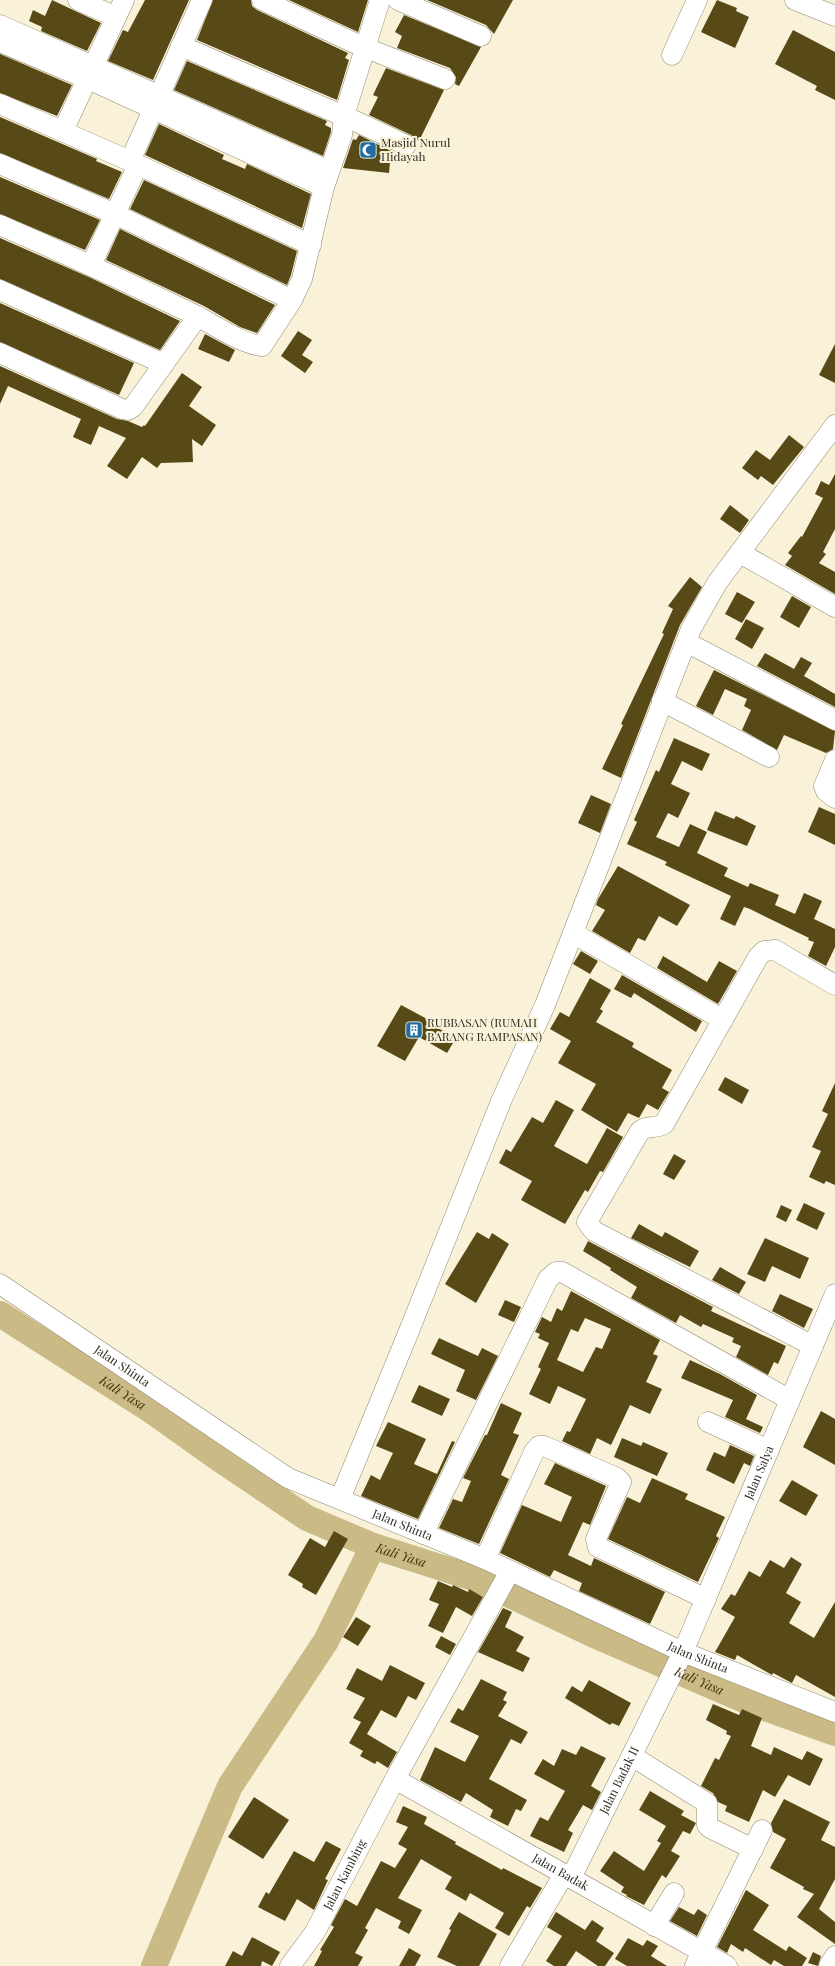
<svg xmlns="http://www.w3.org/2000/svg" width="835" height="1966" font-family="'Playfair Display',serif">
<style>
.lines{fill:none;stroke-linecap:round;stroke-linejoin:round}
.river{stroke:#caba86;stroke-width:26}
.building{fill:#584a17;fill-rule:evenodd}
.minor-casing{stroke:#8f8871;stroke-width:21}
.minor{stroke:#fff;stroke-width:20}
.labels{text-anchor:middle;stroke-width:4;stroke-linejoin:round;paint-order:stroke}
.poi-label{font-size:12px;fill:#2e2b22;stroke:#f9f2d9;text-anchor:start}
.street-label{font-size:12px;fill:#2e2b22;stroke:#f9f2d9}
.water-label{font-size:13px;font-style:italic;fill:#3f3308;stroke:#f9f2d9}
</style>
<rect width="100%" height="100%" fill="#f9f2d9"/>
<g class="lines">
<g class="river">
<path id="s1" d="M0,1314L149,1409L215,1456L307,1518L373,1546L474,1578L592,1634L751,1703L835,1733"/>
<polyline points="154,1966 230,1786 326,1641 373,1546"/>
</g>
</g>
<g class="building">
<polygon points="52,0 101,23 87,51 41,31 42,27 29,21 33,10 45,16"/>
<polygon points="145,0 189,0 153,80 108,61 123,30 128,32"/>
<polygon points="213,0 251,0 252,6 257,10 348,53 345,58 349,60 337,100 197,40"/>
<polygon points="289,0 368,0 358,32"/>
<polygon points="427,0 513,0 494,34 486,25"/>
<polygon points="717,0 737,8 736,11 749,17 735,48 701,32"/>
<polygon points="404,15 481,47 459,86 455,84 456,77 450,68 397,48 402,36 395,32"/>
<polygon points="793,30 835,52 835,100 815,90 817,86 775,64"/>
<polygon points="0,54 72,85 57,116 0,93"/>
<polygon points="187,61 327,121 325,125 331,128 331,132 323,156 174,90"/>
<polygon points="386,68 444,90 419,141 411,135 369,115 378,97 373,95"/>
<polygon points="0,117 97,159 96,161 122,172 109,199 0,153"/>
<polygon points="159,124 224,155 222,159 245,169 247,164 311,194 302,228 145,155"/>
<polygon points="359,135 391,151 389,173 343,168 353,139 356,140"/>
<polygon points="0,177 100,220 85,250 0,214"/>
<polygon points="144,180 297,251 291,275 287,285 130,209"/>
<polygon points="120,229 275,305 257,333 240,327 204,306 106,260"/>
<polygon points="0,238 91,278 180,321 160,350 0,279"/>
<polygon points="0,303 134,363 119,395 0,342"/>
<polygon points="298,331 312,340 302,355 313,362 305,373 281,356"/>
<polygon points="205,334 235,350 229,362 198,349"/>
<polygon points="835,344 835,383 819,375"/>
<polygon points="0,366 117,419 128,421 142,427 144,425 145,426 182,373 202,387 189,406 216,425 202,446 192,439 193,462 161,463 157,468 142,457 127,479 107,466 126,438 99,426 91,445 73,437 81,419 8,386 0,404"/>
<polygon points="789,435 804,447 773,485 761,476 758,480 742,468 756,450 770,460"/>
<polygon points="835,474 835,529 823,552 826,554 819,563 835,572 835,594 785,565 792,556 788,553 801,536 802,537 823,498 815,494 821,481 829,485"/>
<polygon points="730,505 749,520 740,533 720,519"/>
<polygon points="690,577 702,587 680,625 621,778 602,769 623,725 621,724 664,634 662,633 673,609 668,606"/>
<polygon points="737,592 755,602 742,623 725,614"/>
<polygon points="792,596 811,607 799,628 780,617"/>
<polygon points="746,619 764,628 752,649 735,639"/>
<polygon points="765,653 794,669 801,657 812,663 804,676 835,694 835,707 757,666"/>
<polygon points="714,670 835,731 833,749 826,753 784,735 777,750 742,730 751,710 744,706 747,699 725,689 713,715 696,706"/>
<polygon points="674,738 710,754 702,771 682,761 671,784 690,793 678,818 668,813 656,837 679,847 690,824 707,832 697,853 728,868 724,876 748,887 750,883 779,895 775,905 795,914 804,893 822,901 814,919 835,929 835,947 826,966 808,956 814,942 808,940 809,938 750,909 744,907 735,926 720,919 731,896 665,865 667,862 627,844 637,822 634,820 656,770 659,772"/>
<polygon points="591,795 611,804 600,833 578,823"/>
<polygon points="819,807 835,814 835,845 808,832"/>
<polygon points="715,811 734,819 736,816 756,826 747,846 707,830"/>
<polygon points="618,866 690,905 677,926 659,916 645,941 638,938 630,953 592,931 605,910 596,905 598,899"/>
<polygon points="581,951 598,961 590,974 573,964"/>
<polygon points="663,956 707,982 719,961 737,971 718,1004 657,968"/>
<polygon points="622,975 702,1021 696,1032 634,993 631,998 614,989"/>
<polygon points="590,978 611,990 600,1009 603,1011 596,1022 634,1043 632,1047 672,1070 662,1088 669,1092 658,1110 647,1104 639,1118 628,1113 617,1132 581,1110 596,1084 558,1063 571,1041 550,1029 560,1012 569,1017"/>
<polygon points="401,1005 429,1020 427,1022 456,1038 447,1053 419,1037 405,1061 377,1046"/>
<polygon points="725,1077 749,1090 742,1104 718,1090"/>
<polygon points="835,1083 835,1185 826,1181 824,1184 809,1177 821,1151 812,1147 828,1114 822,1111"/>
<polygon points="556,1100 574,1110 554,1146 587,1164 607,1128 623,1137 603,1172 600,1171 588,1192 585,1190 565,1224 521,1200 532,1181 499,1163 506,1149 511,1152 532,1117 543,1123"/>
<polygon points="674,1154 686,1161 674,1180 663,1174"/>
<polygon points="804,1203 825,1213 817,1230 796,1220"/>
<polygon points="781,1205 792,1210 786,1222 776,1217"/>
<polygon points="639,1224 662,1237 665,1232 699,1251 690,1267 631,1238"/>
<polygon points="477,1232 489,1239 492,1233 509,1244 476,1303 445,1284"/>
<polygon points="765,1238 809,1258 800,1279 772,1266 765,1282 747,1274"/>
<polygon points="588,1241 713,1307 711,1311 786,1346 778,1364 774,1362 768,1375 736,1357 741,1346 732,1342 734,1338 703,1324 701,1327 680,1315 676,1323 631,1298 637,1287 610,1270 611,1268 583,1251"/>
<polygon points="720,1267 746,1282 739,1294 712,1280"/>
<path d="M571,1291L660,1340L653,1354L658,1356L646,1382L662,1389L650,1414L630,1405L611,1445L597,1438L590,1454L562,1441L567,1431L570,1432L586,1399L558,1386L550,1404L529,1394L541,1369L538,1367L549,1343L538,1338L540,1334L535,1332L542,1317L551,1322L557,1308L562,1311ZM585,1318L611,1329L602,1349L596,1347L583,1372L557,1360L571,1329L578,1332Z"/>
<polygon points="780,1294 813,1309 804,1328 772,1311"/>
<polygon points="505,1300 521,1307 514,1322 498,1315"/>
<polygon points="439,1338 478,1356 482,1348 498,1356 476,1400 456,1391 465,1370 431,1354"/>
<polygon points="690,1360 720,1374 757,1395 746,1419 763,1427 760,1433 725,1417 733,1400 681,1378"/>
<polygon points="419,1385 450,1399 442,1416 411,1402"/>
<polygon points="501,1403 522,1413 513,1433 519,1435 501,1475 509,1479 479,1544 439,1528 453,1499 462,1502 471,1481 463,1478 485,1435 487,1435"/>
<polygon points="821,1411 835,1419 835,1465 803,1447"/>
<polygon points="388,1422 426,1439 414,1464 437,1474 452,1441 455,1442 418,1519 361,1496 371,1475 380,1480 393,1453 376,1446"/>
<polygon points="622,1438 641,1446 643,1442 668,1453 657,1476 614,1457"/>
<polygon points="730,1445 754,1456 750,1466 744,1463 734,1484 706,1470 714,1452 725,1457"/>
<polygon points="555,1463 606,1486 590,1525 583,1522 568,1555 591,1566 594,1558 665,1592 650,1624 579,1591 582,1583 554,1570 550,1577 500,1553 522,1505 561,1522 572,1497 544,1484"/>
<polygon points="652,1478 688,1494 685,1499 725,1517 716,1536 719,1538 698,1582 608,1539 627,1497 640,1503"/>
<polygon points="792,1480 818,1495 806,1516 779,1501"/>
<polygon points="334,1531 348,1539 316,1595 302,1587 303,1584 288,1575 310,1538 325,1547"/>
<polygon points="791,1557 802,1564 786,1593 801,1602 789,1623 814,1638 835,1602 835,1697 796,1675 792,1683 773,1673 772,1675 737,1655 735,1660 715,1652 735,1617 721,1609 731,1594 735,1596 749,1571 760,1577 770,1560 784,1568"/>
<polygon points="438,1581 452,1587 453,1585 468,1592 469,1589 483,1597 472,1616 456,1607 443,1633 428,1626 439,1604 429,1600"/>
<polygon points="503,1608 512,1612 505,1627 524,1637 516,1651 530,1658 523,1672 478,1652"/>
<polygon points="356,1617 371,1626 358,1646 343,1637"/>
<polygon points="441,1636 456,1644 450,1655 435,1647"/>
<polygon points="390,1665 425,1683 416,1700 408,1696 396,1718 381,1710 367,1734 397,1752 388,1768 377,1761 375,1764 360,1756 363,1751 349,1743 361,1722 353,1718 365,1698 346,1689 357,1668 382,1681"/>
<polygon points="481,1679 507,1692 503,1700 507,1702 498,1716 528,1732 521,1744 511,1739 489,1779 527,1800 521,1811 516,1809 508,1826 490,1817 493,1810 466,1793 461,1802 420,1780 435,1747 465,1762 479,1736 450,1722 458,1708 463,1711"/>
<polygon points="589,1680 631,1703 619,1726 612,1723 610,1725 565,1698 572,1686 582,1692"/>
<polygon points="713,1704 739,1715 742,1709 762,1718 751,1746 771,1755 774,1747 802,1760 807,1751 823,1759 810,1786 788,1775 775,1797 763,1790 749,1822 725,1811 727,1806 718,1802 713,1793 701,1786 715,1758 719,1760 731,1736 726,1734 727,1731 706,1720"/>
<polygon points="581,1746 606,1758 591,1786 601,1792 592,1810 583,1805 568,1830 573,1833 564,1852 530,1836 540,1817 548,1821 565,1791 534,1774 543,1759 554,1766 562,1749 576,1755"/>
<polygon points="650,1791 684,1811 681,1815 696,1823 690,1834 683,1831 671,1851 680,1856 666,1878 662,1875 644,1905 626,1896 627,1895 621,1892 624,1887 600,1871 614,1851 644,1871 661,1843 657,1841 666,1826 639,1810"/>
<polygon points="254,1797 289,1820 263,1859 228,1837"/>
<polygon points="784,1799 830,1822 821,1840 835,1847 835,1879 819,1909 835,1922 835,1944 797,1917 814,1894 803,1889 804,1887 770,1868 786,1839 773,1832 771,1823"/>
<polygon points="403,1806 427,1817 424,1824 456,1842 455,1844 502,1870 503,1868 542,1888 530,1908 527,1906 509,1936 495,1928 504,1913 470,1893 466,1901 445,1889 452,1877 421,1859 398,1898 422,1910 409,1934 398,1928 401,1921 376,1908 365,1928 368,1930 355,1953 363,1957 358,1966 314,1966 322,1951 320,1950 334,1927 331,1925 345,1899 357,1906 381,1861 395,1868 407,1849 398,1844 408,1827 396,1822"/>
<polygon points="326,1841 341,1849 325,1879 328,1880 314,1910 297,1899 285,1921 258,1907 266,1892 269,1894 294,1851 314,1862"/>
<polygon points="746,1890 769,1905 753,1930 786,1951 789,1946 807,1958 802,1966 784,1966 774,1960 771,1965 745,1948 743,1952 731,1944 727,1953 717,1947"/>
<polygon points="679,1907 694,1915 698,1909 707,1915 697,1936 670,1921"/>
<polygon points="459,1912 497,1934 479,1966 457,1966 437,1957 451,1930 449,1929"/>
<polygon points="556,1912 585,1930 592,1920 604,1928 596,1941 614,1953 605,1966 598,1966 576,1951 566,1966 554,1966 546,1961 562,1936 547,1927"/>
<polygon points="252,1937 280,1952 272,1966 262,1961 261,1966 225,1966 233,1951 242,1956"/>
<polygon points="628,1938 643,1946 647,1940 658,1946 651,1956 667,1966 627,1966 615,1959"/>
<polygon points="409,1948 421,1955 415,1966 399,1966"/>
<polygon points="813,1952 821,1956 818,1966 808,1963"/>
</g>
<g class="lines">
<defs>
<g id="minor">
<polyline points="78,0 116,17"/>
<polyline points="262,0 361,46 445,79"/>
<polyline points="398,0 481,36"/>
<polyline points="795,0 835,16"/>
<polyline points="0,25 329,171"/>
<polyline points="0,42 88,79 324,187"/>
<polyline points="181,46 353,120 406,145"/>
<polyline points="672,55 697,0"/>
<polyline points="0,104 130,161 311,245"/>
<polyline points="63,131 124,0"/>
<polyline points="130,161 202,0"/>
<polyline points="0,164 115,214 292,300"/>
<path d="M0,225C64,253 127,282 191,313C212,323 239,343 262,346L292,300L302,279L324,187L342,135L344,116L380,0"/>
<polyline points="91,265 138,165"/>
<polyline points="0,290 164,364"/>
<polyline points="0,353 122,409 128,410 133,407 198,316"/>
<polyline points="740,553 835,607"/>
<polyline points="686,642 835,720"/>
<polyline points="662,701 769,757"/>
<polyline points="835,760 824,786 826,791 835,798"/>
<polyline points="573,933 723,1020"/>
<path id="s2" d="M0,1284L288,1478L485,1559L683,1652L835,1712"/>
<path d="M813,1346L594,1231L587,1222L640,1131C647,1125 657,1129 664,1124L758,957L764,951L775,950L835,985"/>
<polyline points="708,1422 769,1450"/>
<polyline points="340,1499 409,1331 502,1099 545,1005 691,629 717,583 835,425"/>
<polyline points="423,1534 548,1279 556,1272 562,1272 790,1400"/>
<polyline points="485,1559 534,1452 539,1446 544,1446 617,1478 621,1482 596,1539 598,1547 706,1599"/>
<polyline points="632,1756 707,1803 707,1825 710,1828 753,1849"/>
<path id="s3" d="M395,1779L727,1966"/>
<path id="s4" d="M571,1878L683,1652L835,1294"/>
<polyline points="654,1926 674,1893"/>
<path id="s5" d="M290,1966L315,1932L395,1779L510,1571"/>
<polyline points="510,1966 564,1874"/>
<polyline points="695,1966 762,1830"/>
<polyline points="829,1966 835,1956"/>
</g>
</defs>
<use href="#minor" class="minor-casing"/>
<use href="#minor" class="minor"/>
</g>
<defs>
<symbol id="mosque-square" viewBox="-11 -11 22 22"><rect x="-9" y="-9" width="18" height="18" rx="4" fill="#226da0" stroke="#f9f2d9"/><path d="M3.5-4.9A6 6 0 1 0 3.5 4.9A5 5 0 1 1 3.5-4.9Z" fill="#fff"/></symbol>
<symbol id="building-square" viewBox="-11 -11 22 22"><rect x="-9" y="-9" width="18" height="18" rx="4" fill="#226da0" stroke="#f9f2d9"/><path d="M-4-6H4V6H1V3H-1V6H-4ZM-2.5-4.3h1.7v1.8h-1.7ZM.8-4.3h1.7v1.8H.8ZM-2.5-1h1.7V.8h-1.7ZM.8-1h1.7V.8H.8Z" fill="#fff"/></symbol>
</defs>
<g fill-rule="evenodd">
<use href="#mosque-square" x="358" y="140" width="20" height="20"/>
<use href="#building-square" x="404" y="1020" width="20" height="20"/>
</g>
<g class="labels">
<g class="poi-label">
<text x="381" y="147">Masjid Nurul<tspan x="381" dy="14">Hidayah</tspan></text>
<text x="427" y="1027">RUBBASAN (RUMAH<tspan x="427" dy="14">BARANG RAMPASAN)</tspan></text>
</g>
<g class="street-label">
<text dy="4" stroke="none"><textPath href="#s2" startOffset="147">Jalan Shinta</textPath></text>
<text dy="4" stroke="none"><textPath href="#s4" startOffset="447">Jalan Salya</textPath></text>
<text dy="4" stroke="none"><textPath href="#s2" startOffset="471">Jalan Shinta</textPath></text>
<text dy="4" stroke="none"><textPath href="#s2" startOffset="795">Jalan Shinta</textPath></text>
<text dy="4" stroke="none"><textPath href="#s4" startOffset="109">Jalan Badak II</textPath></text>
<text dy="4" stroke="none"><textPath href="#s3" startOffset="190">Jalan Badak</textPath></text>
<text dy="4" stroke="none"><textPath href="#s5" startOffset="107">Jalan Kambing</textPath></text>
</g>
<g class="water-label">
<text dy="5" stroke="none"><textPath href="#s1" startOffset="146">Kali Yasa</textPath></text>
<text dy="5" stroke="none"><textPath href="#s1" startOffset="470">Kali Yasa</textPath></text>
<text dy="5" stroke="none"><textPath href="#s1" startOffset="794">Kali Yasa</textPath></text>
</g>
</g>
</svg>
